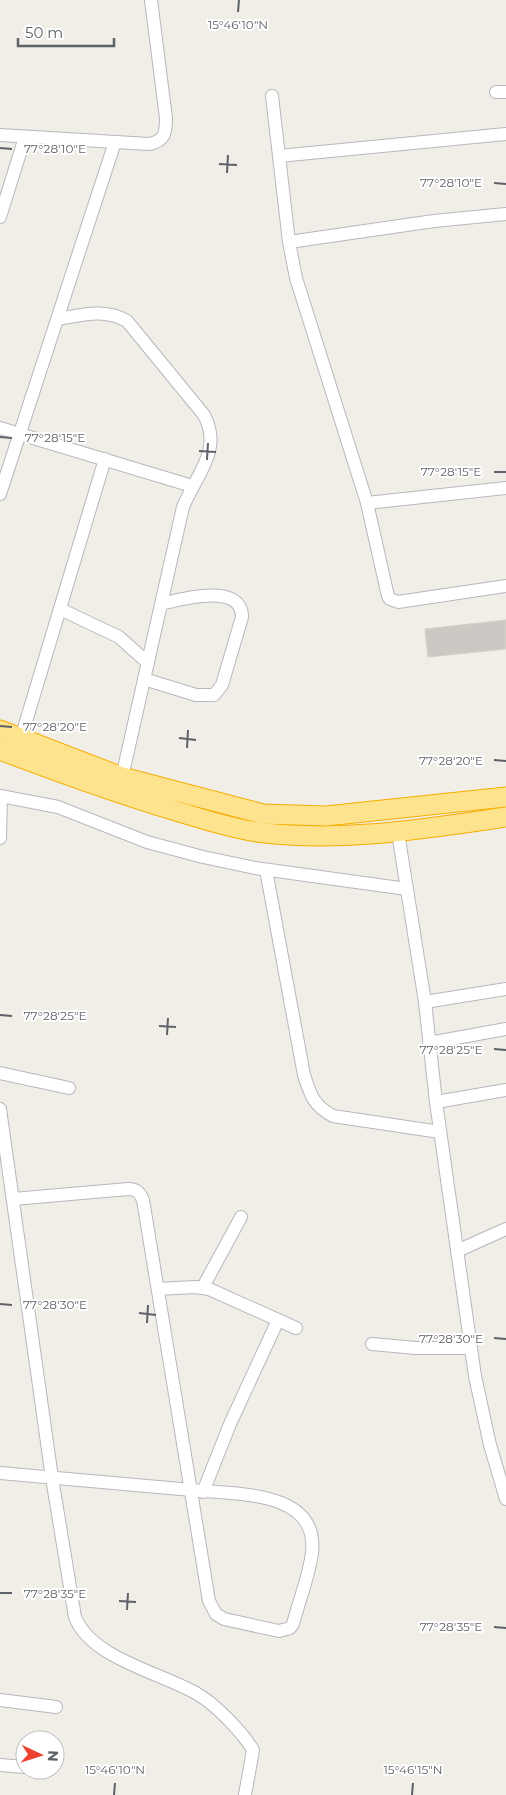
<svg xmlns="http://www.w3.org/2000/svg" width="506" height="1795" font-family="Montserrat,sans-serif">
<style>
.building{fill:#ccc8c3;stroke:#d5d0c4}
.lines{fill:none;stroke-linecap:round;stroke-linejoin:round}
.minor-casing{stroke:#b6b8bd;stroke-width:14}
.highway-casing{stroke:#f6ad00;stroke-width:21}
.minor{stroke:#fff;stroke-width:12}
.highway{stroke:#fee38f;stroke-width:19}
.ticks{fill:none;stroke:#5e6167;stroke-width:2}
.ticks-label{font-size:12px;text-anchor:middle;fill:#5e6167;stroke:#fff;stroke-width:4;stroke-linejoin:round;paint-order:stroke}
</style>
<rect width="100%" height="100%" fill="#f0eee6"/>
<polygon class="building" points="506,620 506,649 428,657 425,629"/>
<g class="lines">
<defs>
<g id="minor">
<polyline points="496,92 506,92"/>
<polyline points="272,96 289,242 296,278 367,503 388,596 390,599 398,602 506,586"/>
<path d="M0,135L149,144C165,141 166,133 166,118L151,0"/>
<polyline points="279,156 506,134"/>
<polyline points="0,217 25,137"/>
<polyline points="289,242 434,221 506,214"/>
<path d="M58,319C81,315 105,308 127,321L204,415C223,450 196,475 183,507L122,777"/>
<polyline points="0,428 192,486"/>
<polyline points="0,494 115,142"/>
<polyline points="367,503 506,488"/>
<polyline points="60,609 119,637 148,663"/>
<path d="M144,679L196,695H214L222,685L242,617C242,582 181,599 161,604"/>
<polyline points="21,738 105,459"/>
<polyline points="0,796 58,807 147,842 203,857 255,868 407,889"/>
<polyline points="398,833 425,1002 436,1102 475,1376 490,1445 506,1499"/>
<polyline points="0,838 1,797"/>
<path d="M266,870L304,1075C311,1096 313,1105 333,1116L440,1132"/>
<polyline points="425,1002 506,989"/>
<polyline points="429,1043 506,1029"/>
<polyline points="0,1073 69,1088"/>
<polyline points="436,1102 506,1090"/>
<path d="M0,1109L52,1478L75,1617C91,1659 163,1673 199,1695C216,1705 243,1733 253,1750L245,1795"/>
<polyline points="457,1251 506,1229"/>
<polyline points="203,1287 241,1217"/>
<polyline points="158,1289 195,1287 209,1289 296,1328"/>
<polyline points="372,1344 416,1348 471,1348"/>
<path d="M0,1473L192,1490C235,1495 319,1489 312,1553C309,1576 299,1601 293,1624L290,1628L279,1631L224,1619L216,1614L209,1601L143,1200C139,1192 137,1189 128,1189L13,1199"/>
<polyline points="203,1492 230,1424 278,1320"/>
<polyline points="0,1700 56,1707"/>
<polyline points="0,1765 25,1767"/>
</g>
<g id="highway">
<polyline points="0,730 122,777 263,814 326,816 506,797"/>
<path d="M0,750C58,772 116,793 176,811C202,819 229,828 257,832C340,843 424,829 506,817"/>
</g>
</defs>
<use href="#minor" class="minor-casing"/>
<use href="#highway" class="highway-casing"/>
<use href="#minor" class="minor"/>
<use href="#highway" class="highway"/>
</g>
<path class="ticks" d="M238,12L239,0M0,148L12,149M219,164L237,165M227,173L228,155M494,183L506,184M0,437L12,438M199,451L216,452M207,460L208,443M494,472H506M0,726L12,727M179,738L196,740M187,748L188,730M494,760L506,761M0,1015L12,1016M159,1026L176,1027M167,1035L168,1018M494,1049L506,1050M0,1304L12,1305M139,1313L156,1315M147,1323L148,1305M494,1338L506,1339M0,1593H12M119,1601L136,1602M127,1610L128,1593M494,1627L506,1628M114,1795L115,1783M412,1795L413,1783"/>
<g class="ticks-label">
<text x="238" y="29">15°46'10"N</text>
<text x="55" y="153">77°28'10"E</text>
<text x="451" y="187">77°28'10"E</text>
<text x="55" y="442">77°28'15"E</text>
<text x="451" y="476">77°28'15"E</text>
<text x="55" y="731">77°28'20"E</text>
<text x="451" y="765">77°28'20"E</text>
<text x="55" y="1020">77°28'25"E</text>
<text x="451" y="1054">77°28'25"E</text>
<text x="55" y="1309">77°28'30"E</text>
<text x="451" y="1343">77°28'30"E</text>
<text x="55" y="1598">77°28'35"E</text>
<text x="451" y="1631">77°28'35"E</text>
<text x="115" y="1774">15°46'10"N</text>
<text x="413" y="1774">15°46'15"N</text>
</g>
<g transform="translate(40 1755) rotate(94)"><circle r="24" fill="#ffffff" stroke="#bfc0c2"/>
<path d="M0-4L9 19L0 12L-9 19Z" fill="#eb4231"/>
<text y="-8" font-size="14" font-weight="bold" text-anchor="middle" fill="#5e6167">N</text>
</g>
<path d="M18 38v8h96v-8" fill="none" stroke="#5e6167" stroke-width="2.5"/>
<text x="25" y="38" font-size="15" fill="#5e6167" stroke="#ffffff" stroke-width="4" paint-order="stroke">50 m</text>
</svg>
